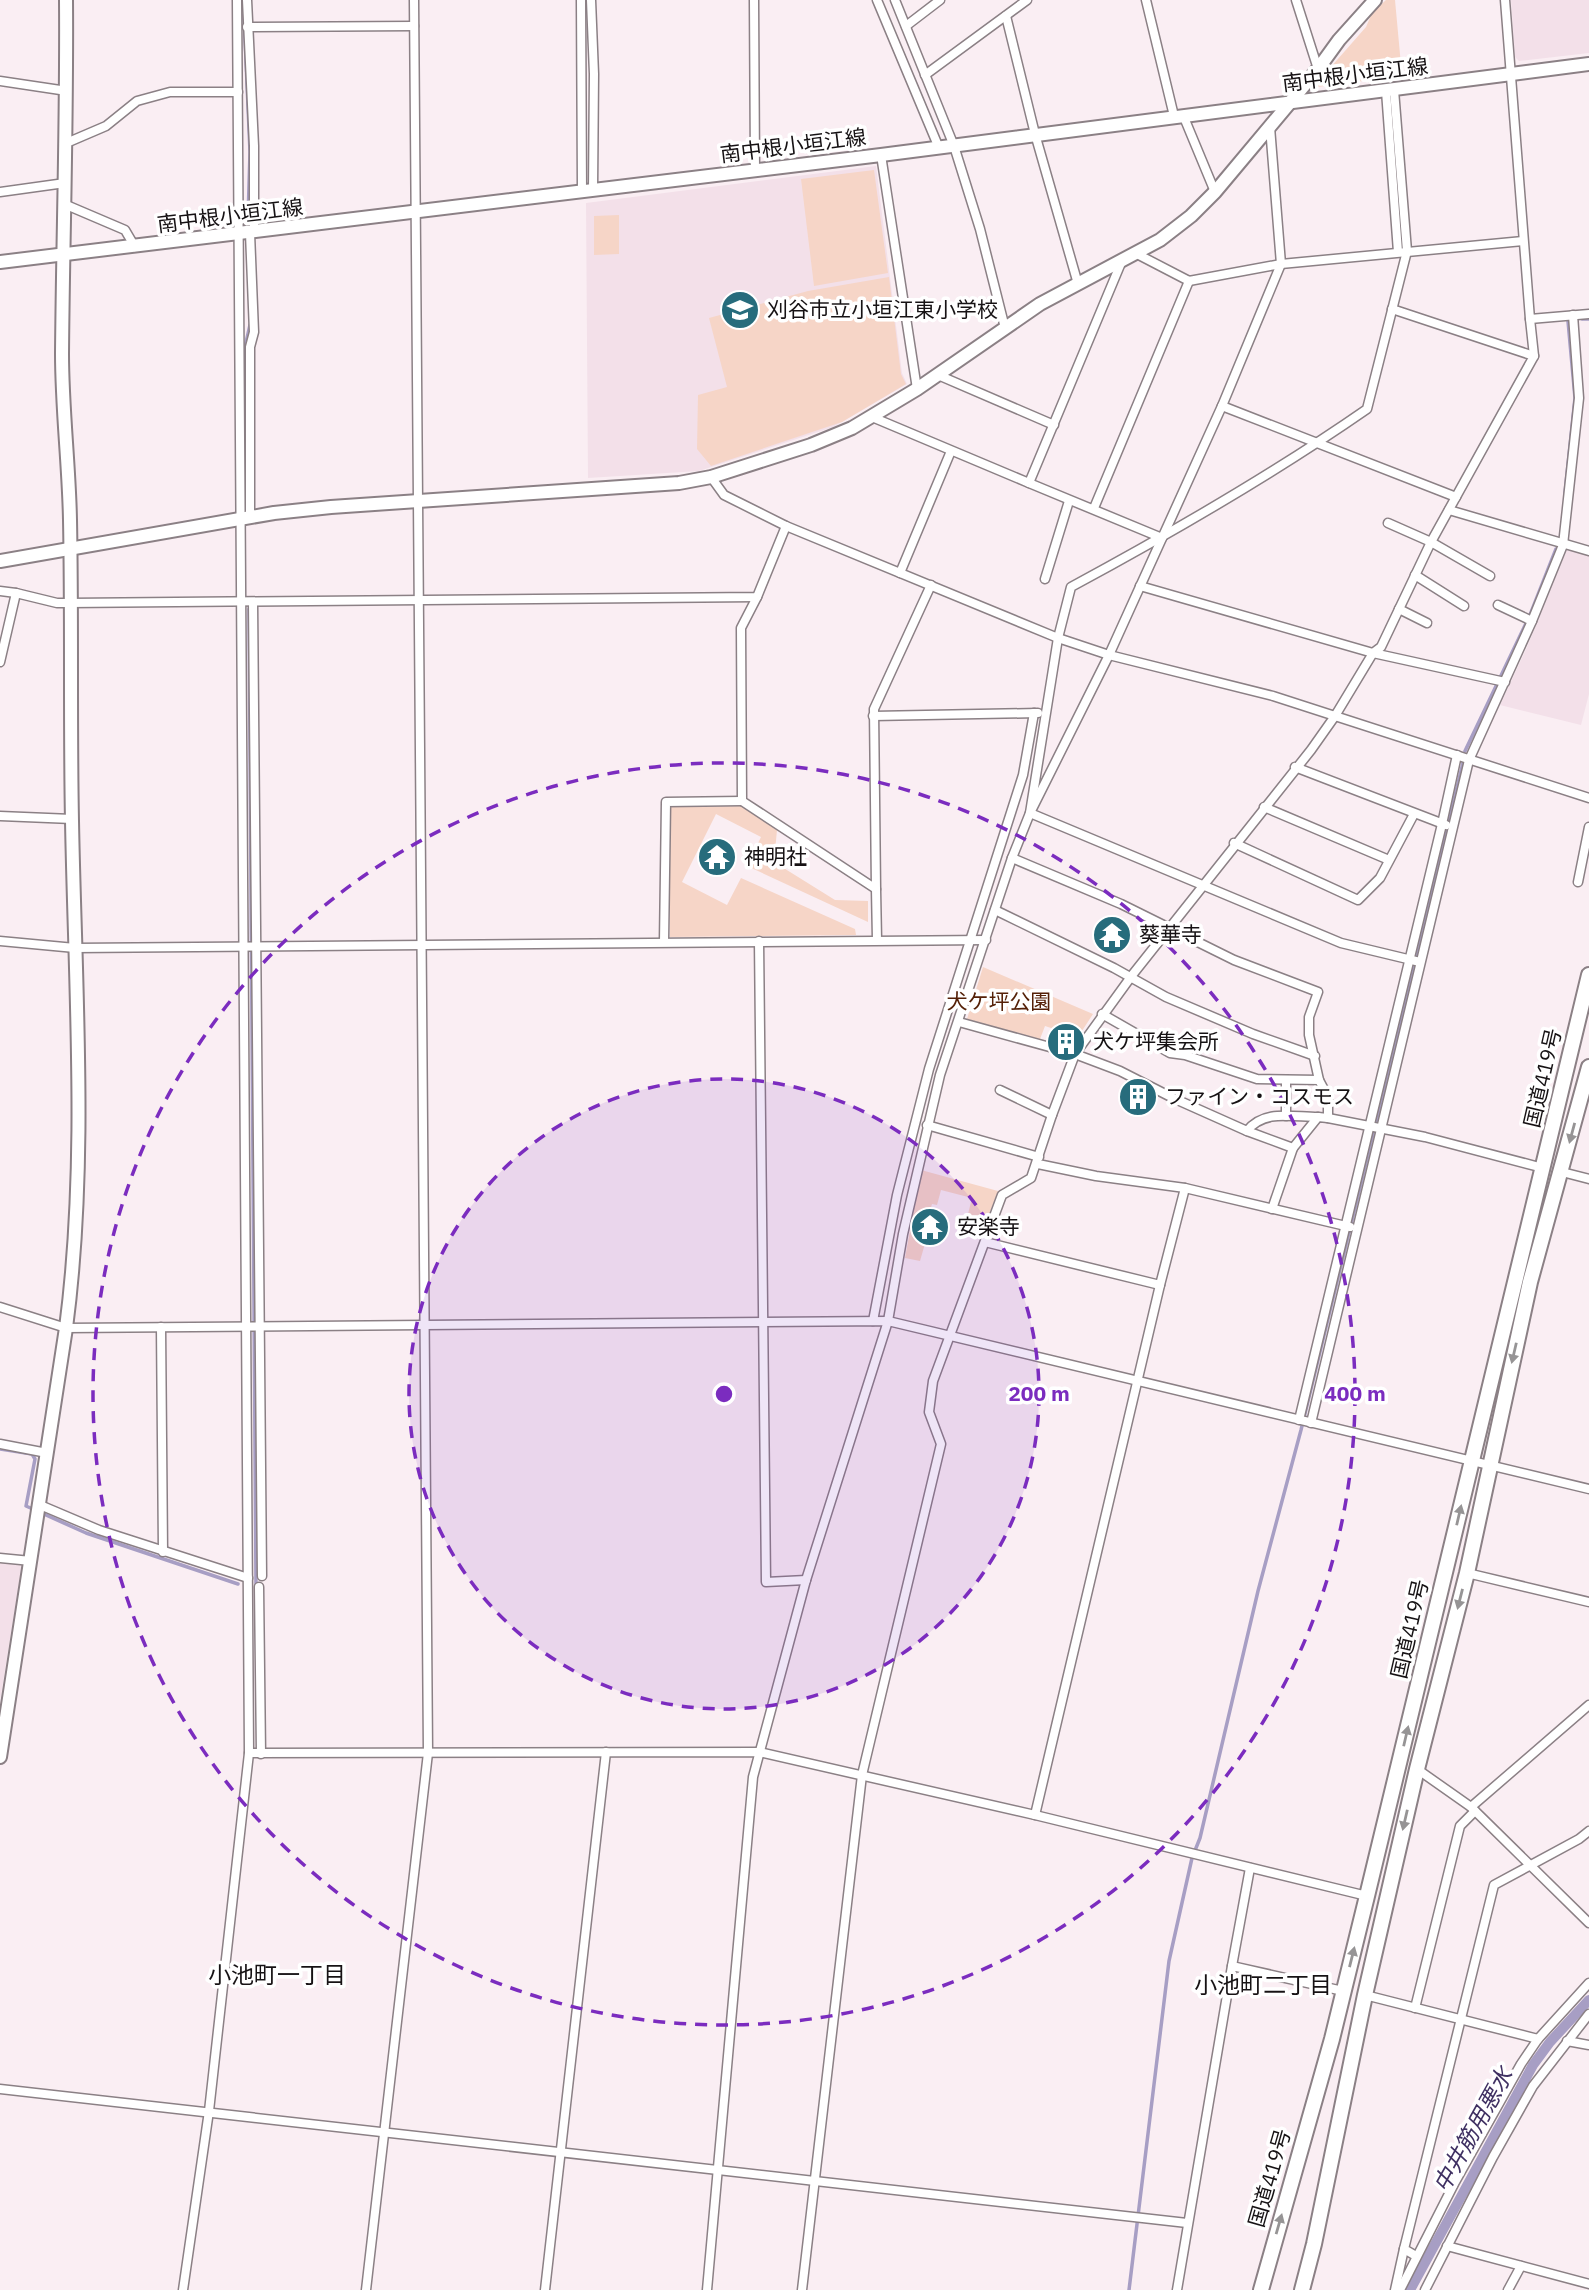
<svg xmlns="http://www.w3.org/2000/svg" width="1589" height="2290" font-family="'IBM Plex Sans','Noto Sans JP',sans-serif">
<style>
.built{fill:#f3e0e9}
.green{fill:#f6d5c7}
.lines{fill:none;stroke-linecap:round;stroke-linejoin:round}
.stream{stroke:#a79ec4;stroke-width:3.5}
.canal{stroke:#a79ec4;stroke-width:10}
.street-casing{stroke:#8b8085;stroke-width:11}
.secondary-casing{stroke:#8b8085;stroke-width:16}
.highway-casing{stroke:#8b8085;stroke-width:18}
.street{stroke:#fff;stroke-width:8}
.secondary{stroke:#fff;stroke-width:12}
.highway{stroke:#fff;stroke-width:14}
.oneway{fill:#969495}
.ring{fill:none;stroke:#7b2cbf;stroke-width:3.5;stroke-dasharray:12 9}
.labels{text-anchor:middle;stroke-width:7;stroke-linejoin:round;paint-order:stroke}
.street-label{font-size:21px;fill:#161214;stroke:#fff}
.poi-label{font-size:21px;fill:#161214;stroke:#fff;text-anchor:start}
.park-label{font-size:21px;fill:#552108;stroke:#fff}
.neighbourhood-label{font-size:23px;fill:#161214;stroke:#fff}
.water-label{font-size:23px;font-style:italic;fill:#3f3062;stroke:#fff}
.centre{fill:#7b2cbf;stroke:#fff;stroke-width:3.5}
.ring-label{font-size:21px;text-anchor:middle;font-weight:bold;fill:#7b2cbf;stroke:#fff;stroke-width:7;stroke-linejoin:round;paint-order:stroke}
</style>
<rect width="100%" height="100%" fill="#faeef3"/>
<g class="built">
<polygon points="1511,0 1589,0 1589,53 1519,61 1515,57"/>
<polygon points="876,166 902,373 907,384 833,427 699,471 588,478 586,203"/>
<polygon points="1567,549 1589,555 1589,694 1581,725 1500,705 1527,647"/>
<polygon points="0,1562 22,1564 0,1701"/>
</g>
<g class="green">
<polygon points="1386,0 1395,0 1402,76 1317,87 1316,84 1366,27 1372,13"/>
<polygon points="874,170 888,273 814,286 801,179"/>
<polygon points="619,215 619,254 594,255 594,216"/>
<polygon points="889,277 901,374 906,384 842,422 711,466 697,449 698,395 727,387 709,318 808,291"/>
<polygon points="741,806 777,830 774,862 835,900 868,901 868,922 747,866 761,837 716,814 682,882 727,905 741,878 855,929 856,935 670,937 670,807"/>
<polygon points="983,967 1093,1014 1078,1037 1045,1026 1040,1039 967,1019"/>
<polygon points="921,1170 998,1191 981,1235 964,1230 972,1198 941,1190 937,1205 932,1204 929,1214 920,1212 912,1236 926,1240 920,1261 905,1258"/>
</g>
<g class="lines">
<g class="stream">
<polyline points="244,15 250,152 248,219"/>
<polyline points="1582,319 1589,319"/>
<polyline points="246,453 245,347 250,325"/>
<polyline points="1565,493 1575,398 1568,321"/>
<polyline points="249,609 256,1585"/>
<polyline points="1465,751 1530,615 1556,549"/>
<polyline points="0,1449 32,1454 35,1459 26,1506 86,1533 238,1584"/>
<polyline points="1129,2290 1169,1961 1192,1858 1200,1838 1258,1591 1301,1430 1463,763"/>
</g>
<polyline class="canal" points="1410,2290 1533,2065 1550,2042 1589,2000"/>
<defs>
<g id="street">
<polyline points="247,0 254,146 254,233"/>
<polyline points="581,0 582,190"/>
<polyline points="591,0 594,74 593,189"/>
<polyline points="754,0 755,170"/>
<polyline points="877,0 939,148"/>
<polyline points="895,0 954,146 980,229 1005,328"/>
<polyline points="1146,0 1174,116"/>
<polyline points="1296,0 1318,69"/>
<polyline points="1505,0 1530,319 1589,314"/>
<polyline points="1006,16 1035,134 1078,284"/>
<polyline points="906,26 940,0"/>
<polyline points="247,27 414,26"/>
<polyline points="925,75 1027,0"/>
<polyline points="0,81 67,91"/>
<polyline points="1386,91 1398,252"/>
<polyline points="1183,115 1215,192"/>
<polyline points="1270,127 1281,264 1222,406 1109,655 1030,813 1341,943 1420,962"/>
<polyline points="64,144 106,126 137,101 170,92 238,92"/>
<polyline points="881,155 917,389"/>
<polyline points="0,192 65,183"/>
<polyline points="64,204 125,230 135,247"/>
<polyline points="250,233 254,332 250,347 250,517"/>
<polyline points="1137,254 1189,281 1281,264 1523,241"/>
<polyline points="1530,319 1534,356"/>
<polyline points="938,375 1054,425"/>
<polyline points="1222,406 1456,497"/>
<polyline points="872,417 1029,483 1121,263"/>
<polyline points="711,477 724,495 786,526 1058,638 1109,655 1273,696 1589,798"/>
<polyline points="1029,483 1162,538"/>
<polyline points="1094,508 1189,281"/>
<polyline points="1449,510 1589,551"/>
<polyline points="1388,523 1431,542 1490,576"/>
<polyline points="900,573 951,451"/>
<polyline points="1415,575 1464,606"/>
<polyline points="1045,579 1069,501"/>
<polyline points="1140,586 1373,653 1505,682"/>
<polyline points="0,591 16,593"/>
<polyline points="757,597 741,628 742,801 876,889 877,940"/>
<polyline points="253,602 262,1576"/>
<polyline points="1498,605 1532,621"/>
<polyline points="1399,609 1427,623"/>
<polyline points="0,662 16,593 57,603 69,603 757,597 786,526"/>
<polyline points="873,716 1038,713"/>
<polyline points="1295,767 1446,825"/>
<polyline points="1264,807 1389,860"/>
<polyline points="0,816 72,819"/>
<polyline points="1234,843 1358,900 1380,878 1414,814"/>
<polyline points="1012,858 1121,904 1234,960 1318,992 1309,1017 1309,1035 1319,1080 1257,1079 1185,1055 1170,1053 1102,1014"/>
<polyline points="1578,882 1589,827"/>
<polyline points="876,889 874,709 931,585"/>
<polyline points="995,910 1114,968 1166,997 1253,1034 1315,1056"/>
<polyline points="0,941 75,948 986,940"/>
<polyline points="759,941 766,1582 806,1580"/>
<polyline points="664,942 666,802 742,801"/>
<polyline points="959,1022 1075,1054 1120,1071 1173,1098 1247,1131 1293,1148 1272,1209"/>
<polyline points="1286,1080 1286,1116"/>
<polyline points="1319,1080 1328,1097 1328,1118"/>
<polyline points="1000,1090 1052,1115"/>
<polyline points="927,1125 1039,1157"/>
<path d="M1247,1131C1264,1109 1292,1117 1318,1117"/>
<polyline points="1293,1148 1318,1117 1328,1118 1425,1137 1543,1168"/>
<polyline points="1038,1164 1096,1176 1185,1188 1350,1227"/>
<polyline points="1562,1172 1589,1179"/>
<polyline points="985,1242 1160,1285"/>
<polyline points="0,1307 66,1328 888,1321 1589,1489"/>
<polyline points="873,1321 897,1195 929,1069 1023,775 1034,713"/>
<polyline points="161,1327 163,1552"/>
<polyline points="1299,1420 1442,824 1457,755"/>
<polyline points="1311,1423 1469,760 1532,621 1563,545 1579,398 1573,315"/>
<polyline points="0,1444 47,1453"/>
<polyline points="40,1505 99,1530 248,1578"/>
<polyline points="0,1558 31,1561"/>
<polyline points="1467,1573 1589,1602"/>
<polyline points="259,1587 261,1754"/>
<polyline points="249,1753 759,1752 1035,1815 1367,1896"/>
<polyline points="1417,1769 1471,1807 1589,1923"/>
<polyline points="1471,1807 1589,1705"/>
<polyline points="1035,1815 1160,1285 1185,1188"/>
<polyline points="1232,1966 1250,1868"/>
<polyline points="1365,1995 1538,2039"/>
<polyline points="1415,2008 1460,1826 1475,1811"/>
<polyline points="1567,2041 1589,2045"/>
<polyline points="0,2089 1187,2223"/>
<polyline points="1447,2246 1589,2284"/>
<polyline points="1416,2256 1404,2249 1494,1885 1579,1839 1589,1831"/>
<polyline points="183,2290 209,2111 249,1753 237,0"/>
<polyline points="366,2290 428,1753 414,0"/>
<polyline points="545,2290 606,1752"/>
<path d="M707,2290L753,1777L806,1580L888,1321L903,1234L940,1075L1012,858L1030,813L1058,638L1071,587C1173,532 1272,475 1367,409L1407,251L1394,90"/>
<polyline points="802,2290 862,1775 941,1444 929,1412 933,1381 1002,1195 1031,1178 1052,1115 1075,1054 1133,974 1311,750 1335,716 1373,653 1381,647 1431,542 1534,356 1392,309"/>
<polyline points="1177,2290 1232,1966 1343,1991"/>
<polyline points="1395,2290 1404,2249"/>
<polyline points="1400,2290 1455,2182 1521,2064 1538,2039 1589,1983"/>
<polyline points="1425,2290 1493,2157 1533,2086 1589,2014"/>
<polyline points="1508,2290 1521,2266"/>
</g>
<g id="secondary">
<polyline points="0,262 881,155 1589,64"/>
<polyline points="0,561 274,513 331,507 679,483 711,477 811,445 852,428 917,389 1040,304 1160,240 1191,216 1215,192 1318,69 1339,40 1375,0"/>
<path d="M0,1757L66,1328C88,1160 75,989 72,821C70,721 72,621 70,520C69,465 62,409 62,354C63,236 67,118 66,0"/>
</g>
<g id="highway">
<polyline points="1261,2290 1332,2039 1367,1896 1589,975"/>
<polyline points="1302,2290 1314,2244 1365,1995 1417,1769 1467,1573 1530,1282 1589,1067"/>
</g>
</defs>
<use href="#street" class="street-casing"/>
<use href="#secondary" class="secondary-casing"/>
<use href="#highway" class="highway-casing"/>
<use href="#street" class="street"/>
<use href="#secondary" class="secondary"/>
<use href="#highway" class="highway"/>
</g>
<defs><path id="oneway-solid" d="M-6-.8H1V-3.2L6.5 0L1 3.2V.8H-6Z" transform="scale(1.75)"/></defs>
<g class="oneway">
<use href="#oneway-solid" transform="translate(1572 1133) rotate(105)"/>
<use href="#oneway-solid" transform="translate(1514 1353) rotate(103)"/>
<use href="#oneway-solid" transform="translate(1459 1515) rotate(-77)"/>
<use href="#oneway-solid" transform="translate(1460 1599) rotate(104)"/>
<use href="#oneway-solid" transform="translate(1406 1736) rotate(-77)"/>
<use href="#oneway-solid" transform="translate(1405 1820) rotate(103)"/>
<use href="#oneway-solid" transform="translate(1352 1957) rotate(-76)"/>
<use href="#oneway-solid" transform="translate(1279 2224) rotate(-74)"/>
</g>
<circle cx="724" cy="1394" r="315" fill="#7b2cbf" fill-opacity=".12"/>
<g class="ring">
<circle cx="724" cy="1394" r="315"/>
<circle cx="724" cy="1394" r="631"/>
</g>
<defs>
<symbol id="school-disc" viewBox="-11 -11 22 22"><circle r="9.5" fill="#276c7c" stroke="#fff"/><path d="M0-5L7-2L0 1L-7-2ZM-4 1L0 2.5L4 1V4Q0 6-4 4Z" fill="#fff"/></symbol>
<symbol id="temple-disc" viewBox="-11 -11 22 22"><circle r="9.5" fill="#276c7c" stroke="#fff"/><path d="M0-6L5-2H3V0L6.5 2.5H4V6H1.5V3h-3V6H-4V2.5H-6.5L-3 0V-2H-5Z" fill="#fff"/></symbol>
<symbol id="building-disc" viewBox="-11 -11 22 22"><circle r="9.5" fill="#276c7c" stroke="#fff"/><path d="M-4-6H4V6H1V3H-1V6H-4ZM-2.5-4.3h1.7v1.8h-1.7ZM.8-4.3h1.7v1.8H.8ZM-2.5-1h1.7V.8h-1.7ZM.8-1h1.7V.8H.8Z" fill="#fff"/></symbol>
</defs>
<g fill-rule="evenodd">
<use href="#school-disc" x="718" y="288" width="44" height="44"/>
<use href="#temple-disc" x="695" y="835" width="44" height="44"/>
<use href="#temple-disc" x="1090" y="913" width="44" height="44"/>
<use href="#building-disc" x="1044" y="1020" width="44" height="44"/>
<use href="#building-disc" x="1116" y="1075" width="44" height="44"/>
<use href="#temple-disc" x="908" y="1205" width="44" height="44"/>
</g>
<g class="labels">
<g class="street-label">
<text transform="translate(1355 75) rotate(-7)" y="7">南中根小垣江線</text>
<text transform="translate(793 146) rotate(-7)" y="7">南中根小垣江線</text>
<text transform="translate(230 216) rotate(-7)" y="7">南中根小垣江線</text>
<text transform="translate(1543 1078) rotate(-77)" y="7">国道419号</text>
<text transform="translate(1410 1629) rotate(-77)" y="7">国道419号</text>
<text transform="translate(1270 2178) rotate(-74)" y="7">国道419号</text>
</g>
<g class="poi-label">
<text x="767" y="317">刈谷市立小垣江東小学校</text>
<text x="744" y="864">神明社</text>
<text x="1139" y="942">葵華寺</text>
<text x="1093" y="1049">犬ケ坪集会所</text>
<text x="1165" y="1104">ファイン・コスモス</text>
<text x="957" y="1234">安楽寺</text>
</g>
<g class="park-label">
<text x="999" y="1009">犬ケ坪公園</text>
</g>
<g class="neighbourhood-label">
<text x="277" y="1983">小池町一丁目</text>
<text x="1263" y="1993">小池町二丁目</text>
</g>
<g class="water-label">
<text transform="translate(1473 2130) rotate(-61)" y="8">中井筋用悪水</text>
</g>
</g>
<circle cx="724" cy="1394" r="10" class="centre"/>
<g class="ring-label">
<text x="1039" y="1401">200 m</text>
<text x="1355" y="1401">400 m</text>
</g>
</svg>
